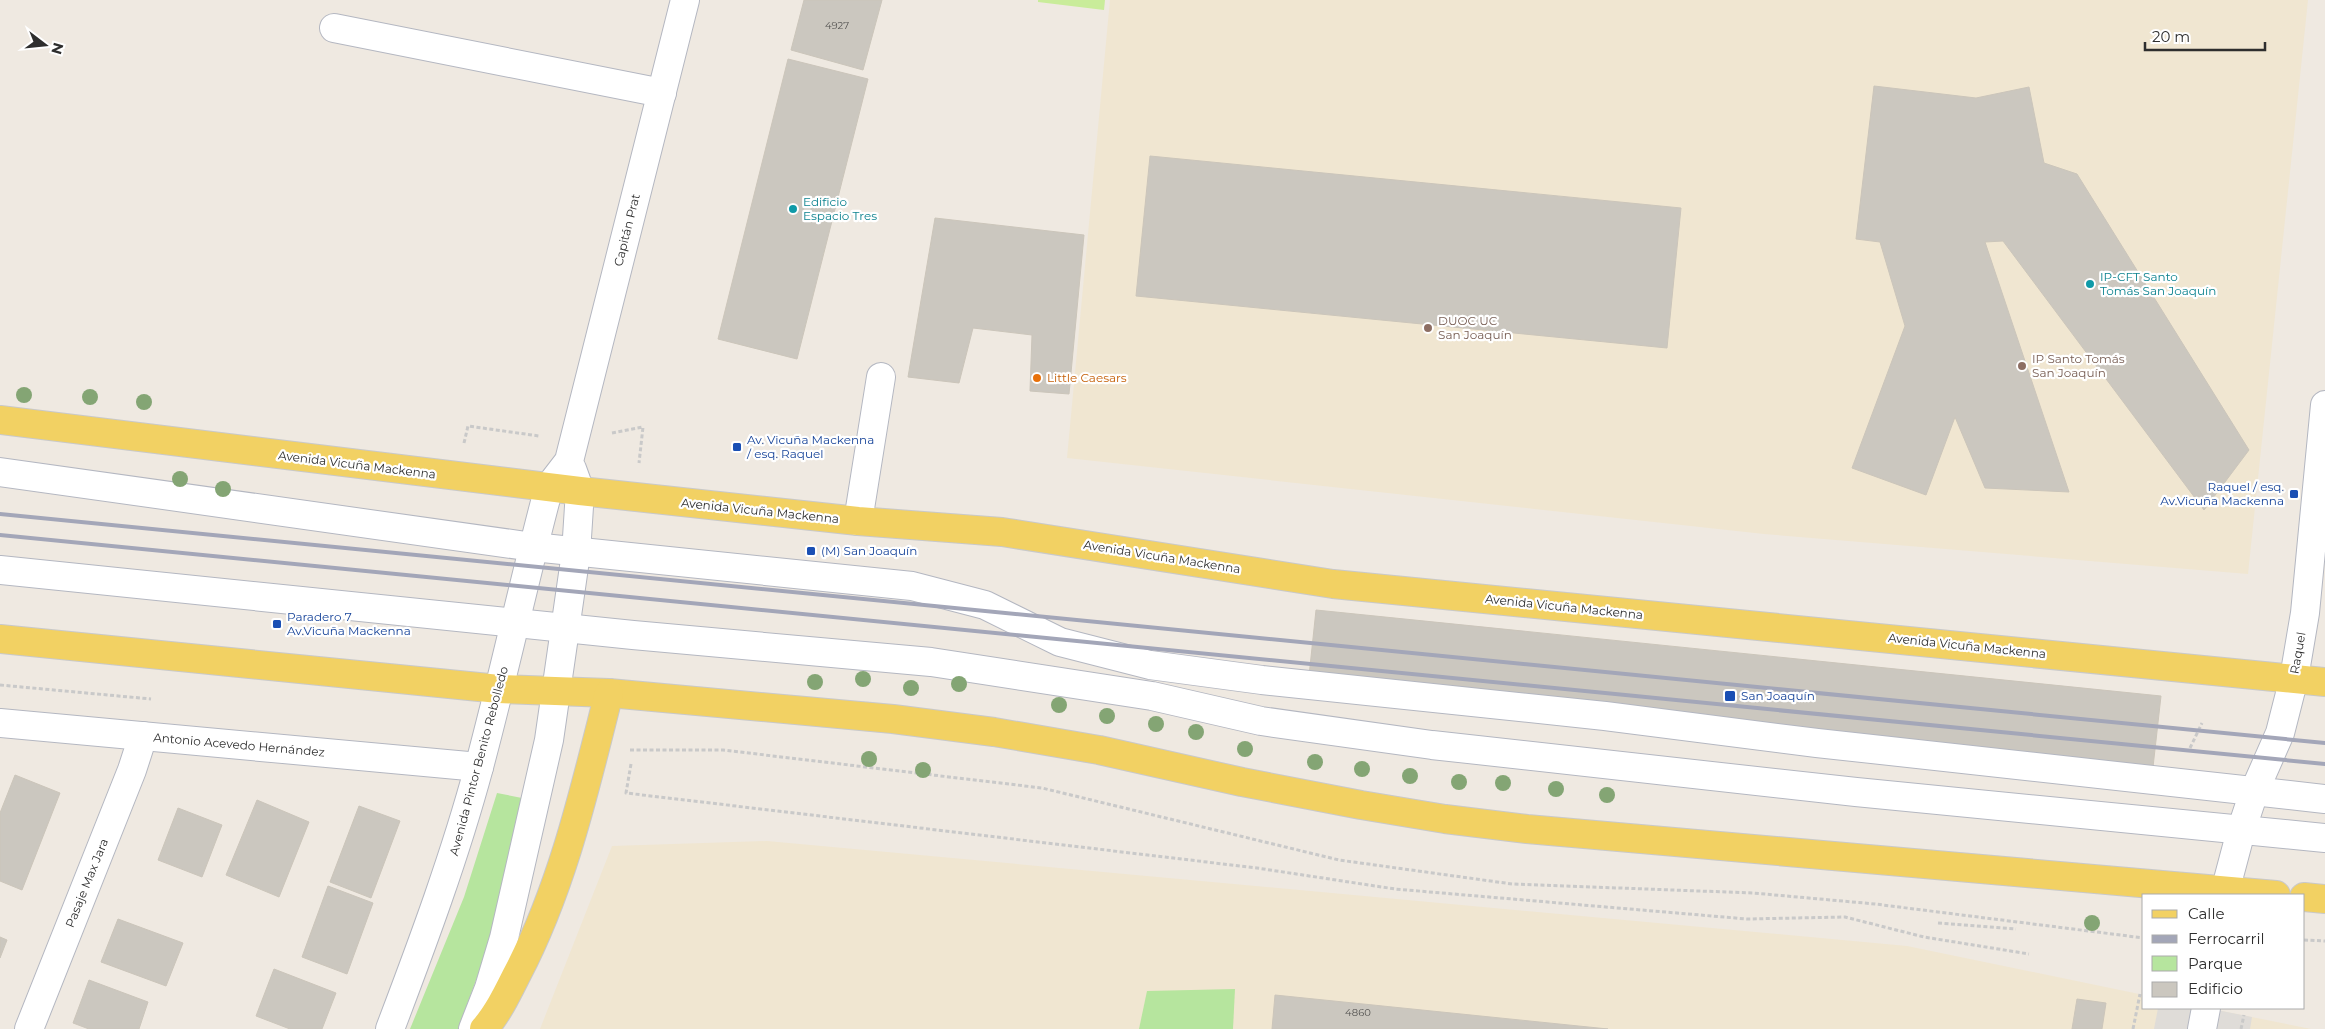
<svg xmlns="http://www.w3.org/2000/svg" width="2325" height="1029" font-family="Montserrat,sans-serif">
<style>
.education{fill:#f0e6d1}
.green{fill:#b6e59e}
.pitch{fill:#c9ec9a}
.plaza{fill:#dfdcd8}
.building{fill:#cbc7bf;stroke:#cbc5ba}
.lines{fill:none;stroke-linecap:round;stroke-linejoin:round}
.minor-casing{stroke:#b4b7c1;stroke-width:30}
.major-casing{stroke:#c9c9c9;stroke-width:30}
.path{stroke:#c9c9c9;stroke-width:3;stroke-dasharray:4 2.5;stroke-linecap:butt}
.minor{stroke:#fff;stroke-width:28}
.major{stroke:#f2d163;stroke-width:28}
.rail{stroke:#a3a6b8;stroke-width:4}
.tree{fill:#84a574}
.culture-dot{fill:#0f9aa8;stroke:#fff;stroke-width:2}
.education-dot{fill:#8d6e63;stroke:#fff;stroke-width:2}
.food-dot{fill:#e8710a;stroke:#fff;stroke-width:2}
.transit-dot{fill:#1a4fb4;stroke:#fff;stroke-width:2}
.labels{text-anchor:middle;stroke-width:4.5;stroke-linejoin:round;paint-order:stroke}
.number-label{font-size:10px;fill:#555452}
.culture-label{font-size:12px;fill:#0d838f;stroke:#fff;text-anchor:start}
.street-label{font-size:12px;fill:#2e2e2e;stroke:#fff}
.education-label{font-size:12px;fill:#785e54;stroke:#fff;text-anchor:start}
.food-label{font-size:12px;fill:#c56008;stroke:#fff;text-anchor:start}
.transit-label{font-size:12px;fill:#164399;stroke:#fff;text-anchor:start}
</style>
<rect width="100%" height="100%" fill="#efe9e1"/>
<g class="education">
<polygon points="1110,0 2308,0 2248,574 1764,534 1067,458"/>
<polygon points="767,841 1907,946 2144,995 2144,1008 2207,1008 2311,1029 540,1029 612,846"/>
</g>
<g class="green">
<polygon points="497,793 522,798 492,937 458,1029 410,1029 464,897"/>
<polygon points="1235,989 1233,1029 1139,1029 1147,991"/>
</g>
<polygon class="pitch" points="1038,0 1105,0 1104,10 1038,2"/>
<polygon class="plaza" points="2158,1008 2207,1008 2252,1017 2250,1029 2154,1029"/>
<g class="building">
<polygon points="804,0 882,0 863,70 791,50"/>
<polygon points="788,59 868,79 797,359 718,339"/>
<polygon points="1874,86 1976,98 2029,87 2044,163 2077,174 2249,450 2204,510 2003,241 1985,242 2069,492 1985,488 1955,417 1926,495 1852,468 1905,326 1880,242 1856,239"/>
<polygon points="1150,156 1681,208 1667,348 1136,296"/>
<polygon points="935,218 1084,235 1069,394 1030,391 1032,335 973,328 959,383 908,377"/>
<polygon points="1316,610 2161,696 2152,776 1307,695"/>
<polygon points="15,775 60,793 22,890 0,881 0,813"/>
<polygon points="257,800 309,822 279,897 226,875"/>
<polygon points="359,806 400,821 371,898 330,882"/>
<polygon points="178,808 222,825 202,877 158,860"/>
<polygon points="328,886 373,903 347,974 302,957"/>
<polygon points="118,919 183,943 166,986 101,962"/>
<polygon points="0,937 7,940 0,958"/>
<polygon points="274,969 336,993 322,1029 290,1029 256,1016"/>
<polygon points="89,980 148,1002 139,1029 89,1029 73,1023"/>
<polygon points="1275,995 1608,1029 1272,1029"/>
<polygon points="2077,999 2106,1003 2102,1029 2072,1029"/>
</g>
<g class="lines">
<defs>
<g id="minor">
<polyline points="334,28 662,93"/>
<polyline points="0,472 533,547 912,586 985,605 1060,642 1150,665 1262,680 1605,716 1817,743 2325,799"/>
<polyline points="858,521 881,377"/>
<polyline points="0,570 633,635 931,662 1152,696 1261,721 1432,745 1856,792 2325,838"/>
<polyline points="0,723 479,767"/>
<polyline points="2224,895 2241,831 2254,792 2280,733 2294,678 2305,613 2325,405"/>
<polyline points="29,1029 132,770 143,736"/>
<path d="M390,1029C423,942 455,856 479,767C504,674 524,580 549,487L569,461L685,0"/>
<polyline points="473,1029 489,988 504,938 549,740 576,553 580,491 572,469"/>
<polyline points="2202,1029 2206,1008"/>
</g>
<g id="major">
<polyline points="0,420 580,491 858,521 1002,532 1333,584 2325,682"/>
<polyline points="0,639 499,689 609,693 893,719 994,732 1099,750 1242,782 1361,805 1445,819 1527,829 2276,895"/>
<polyline points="2304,897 2325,899"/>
<path d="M484,1029C498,1013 508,992 517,974C563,886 585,788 609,693"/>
</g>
</defs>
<use href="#minor" class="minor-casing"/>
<use href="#major" class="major-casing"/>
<g class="path">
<polyline points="612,433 643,427 639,463"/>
<polyline points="464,443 468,426 539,436"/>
<polyline points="0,685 151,699"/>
<polyline points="2190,748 2202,723"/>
<polyline points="630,750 723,750 1042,788 1339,860 1512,884 1753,893 1875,904 2144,938"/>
<polyline points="631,764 626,793 1257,868 1395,889 1747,919 1845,917 1924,937 2029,954"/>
<polyline points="1938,923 2016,929"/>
<polyline points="2304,940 2325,941"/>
<polyline points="2133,1029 2140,994"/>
<polyline points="2241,1029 2244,1015"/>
</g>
<use href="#minor" class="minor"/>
<use href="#major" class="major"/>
<g class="rail">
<polyline points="0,514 2325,743"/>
<polyline points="0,535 2325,764"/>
</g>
</g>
<g class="tree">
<circle cx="24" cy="395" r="8"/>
<circle cx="90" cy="397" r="8"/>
<circle cx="144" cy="402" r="8"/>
<circle cx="180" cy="479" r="8"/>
<circle cx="223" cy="489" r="8"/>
<circle cx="863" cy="679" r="8"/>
<circle cx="815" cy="682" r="8"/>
<circle cx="959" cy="684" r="8"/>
<circle cx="911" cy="688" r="8"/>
<circle cx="1059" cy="705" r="8"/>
<circle cx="1107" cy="716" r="8"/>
<circle cx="1156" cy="724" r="8"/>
<circle cx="1196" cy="732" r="8"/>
<circle cx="1245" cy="749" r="8"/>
<circle cx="869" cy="759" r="8"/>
<circle cx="1315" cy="762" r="8"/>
<circle cx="1362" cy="769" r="8"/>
<circle cx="923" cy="770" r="8"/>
<circle cx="1410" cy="776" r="8"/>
<circle cx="1459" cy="782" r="8"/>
<circle cx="1503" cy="783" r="8"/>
<circle cx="1556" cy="789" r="8"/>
<circle cx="1607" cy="795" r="8"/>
<circle cx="2092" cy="923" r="8"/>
</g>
<g class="culture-dot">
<circle cx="793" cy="209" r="5"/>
<circle cx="2090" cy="284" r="5"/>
</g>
<g class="education-dot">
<circle cx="1428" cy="328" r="5"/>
<circle cx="2022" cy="366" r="5"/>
</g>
<circle class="food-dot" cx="1037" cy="378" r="5"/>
<g class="transit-dot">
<rect x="732" y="442" width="10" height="10" rx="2.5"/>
<rect x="2289" y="489" width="10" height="10" rx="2.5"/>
<rect x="806" y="546" width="10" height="10" rx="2.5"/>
<rect x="272" y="619" width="10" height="10" rx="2.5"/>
<rect x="1724" y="690" width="12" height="12" rx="2.5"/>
</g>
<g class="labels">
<g class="number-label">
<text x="837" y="29">4927</text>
<text x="1358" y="1016">4860</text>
</g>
<g class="culture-label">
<text x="803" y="206">Edificio<tspan x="803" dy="14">Espacio Tres</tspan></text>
<text x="2100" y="281">IP-CFT Santo<tspan x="2100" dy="14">Tomás San Joaquín</tspan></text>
</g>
<g class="street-label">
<text transform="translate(627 230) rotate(-76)" y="4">Capitán Prat</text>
<text transform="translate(357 465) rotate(7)" y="4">Avenida Vicuña Mackenna</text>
<text transform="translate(760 511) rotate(6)" y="4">Avenida Vicuña Mackenna</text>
<text transform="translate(1162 557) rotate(9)" y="4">Avenida Vicuña Mackenna</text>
<text transform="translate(1564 607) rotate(6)" y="4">Avenida Vicuña Mackenna</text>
<text transform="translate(1967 646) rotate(6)" y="4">Avenida Vicuña Mackenna</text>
<text transform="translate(2298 653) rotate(-80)" y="4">Raquel</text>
<text transform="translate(239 745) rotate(5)" y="4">Antonio Acevedo Hernández</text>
<text transform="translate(479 761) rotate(-75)" y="4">Avenida Pintor Benito Rebolledo</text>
<text transform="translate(87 883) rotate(-68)" y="4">Pasaje Max Jara</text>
</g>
<g class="education-label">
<text x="1438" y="325">DUOC UC<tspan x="1438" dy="14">San Joaquín</tspan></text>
<text x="2032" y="363">IP Santo Tomás<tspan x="2032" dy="14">San Joaquín</tspan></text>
</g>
<g class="food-label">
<text x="1047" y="382">Little Caesars</text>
</g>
<g class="transit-label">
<text x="747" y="444">Av. Vicuña Mackenna<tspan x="747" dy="14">/ esq. Raquel</tspan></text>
<text x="2284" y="491" text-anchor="end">Raquel / esq.<tspan x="2284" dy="14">Av.Vicuña Mackenna</tspan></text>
<text x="821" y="555">(M) San Joaquín</text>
<text x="287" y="621">Paradero 7<tspan x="287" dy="14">Av.Vicuña Mackenna</tspan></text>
<text x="1741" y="700">San Joaquín</text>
</g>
</g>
<rect x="2142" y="894" width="162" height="115" fill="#ffffff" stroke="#ababab"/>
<rect x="2152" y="910" width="25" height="8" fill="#f2d163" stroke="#ababab"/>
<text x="2188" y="919" font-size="15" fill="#2e2e2e">Calle</text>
<rect x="2152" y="935" width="25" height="8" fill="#a3a6b8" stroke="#ababab"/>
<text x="2188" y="944" font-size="15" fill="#2e2e2e">Ferrocarril</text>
<rect x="2152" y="956" width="25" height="15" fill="#b6e59e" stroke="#ababab"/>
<text x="2188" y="969" font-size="15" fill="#2e2e2e">Parque</text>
<rect x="2152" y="982" width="25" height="15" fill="#cbc7bf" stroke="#ababab"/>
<text x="2188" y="994" font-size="15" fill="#2e2e2e">Edificio</text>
<g transform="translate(45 45) rotate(106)" stroke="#ffffff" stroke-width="4" paint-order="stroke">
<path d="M0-4L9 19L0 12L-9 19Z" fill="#2e2e2e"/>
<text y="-8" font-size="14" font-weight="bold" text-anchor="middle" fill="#2e2e2e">N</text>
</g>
<path d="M2145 42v8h120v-8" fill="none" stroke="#2e2e2e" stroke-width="2.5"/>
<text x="2152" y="42" font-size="15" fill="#2e2e2e" stroke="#ffffff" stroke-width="4" paint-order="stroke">20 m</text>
</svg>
